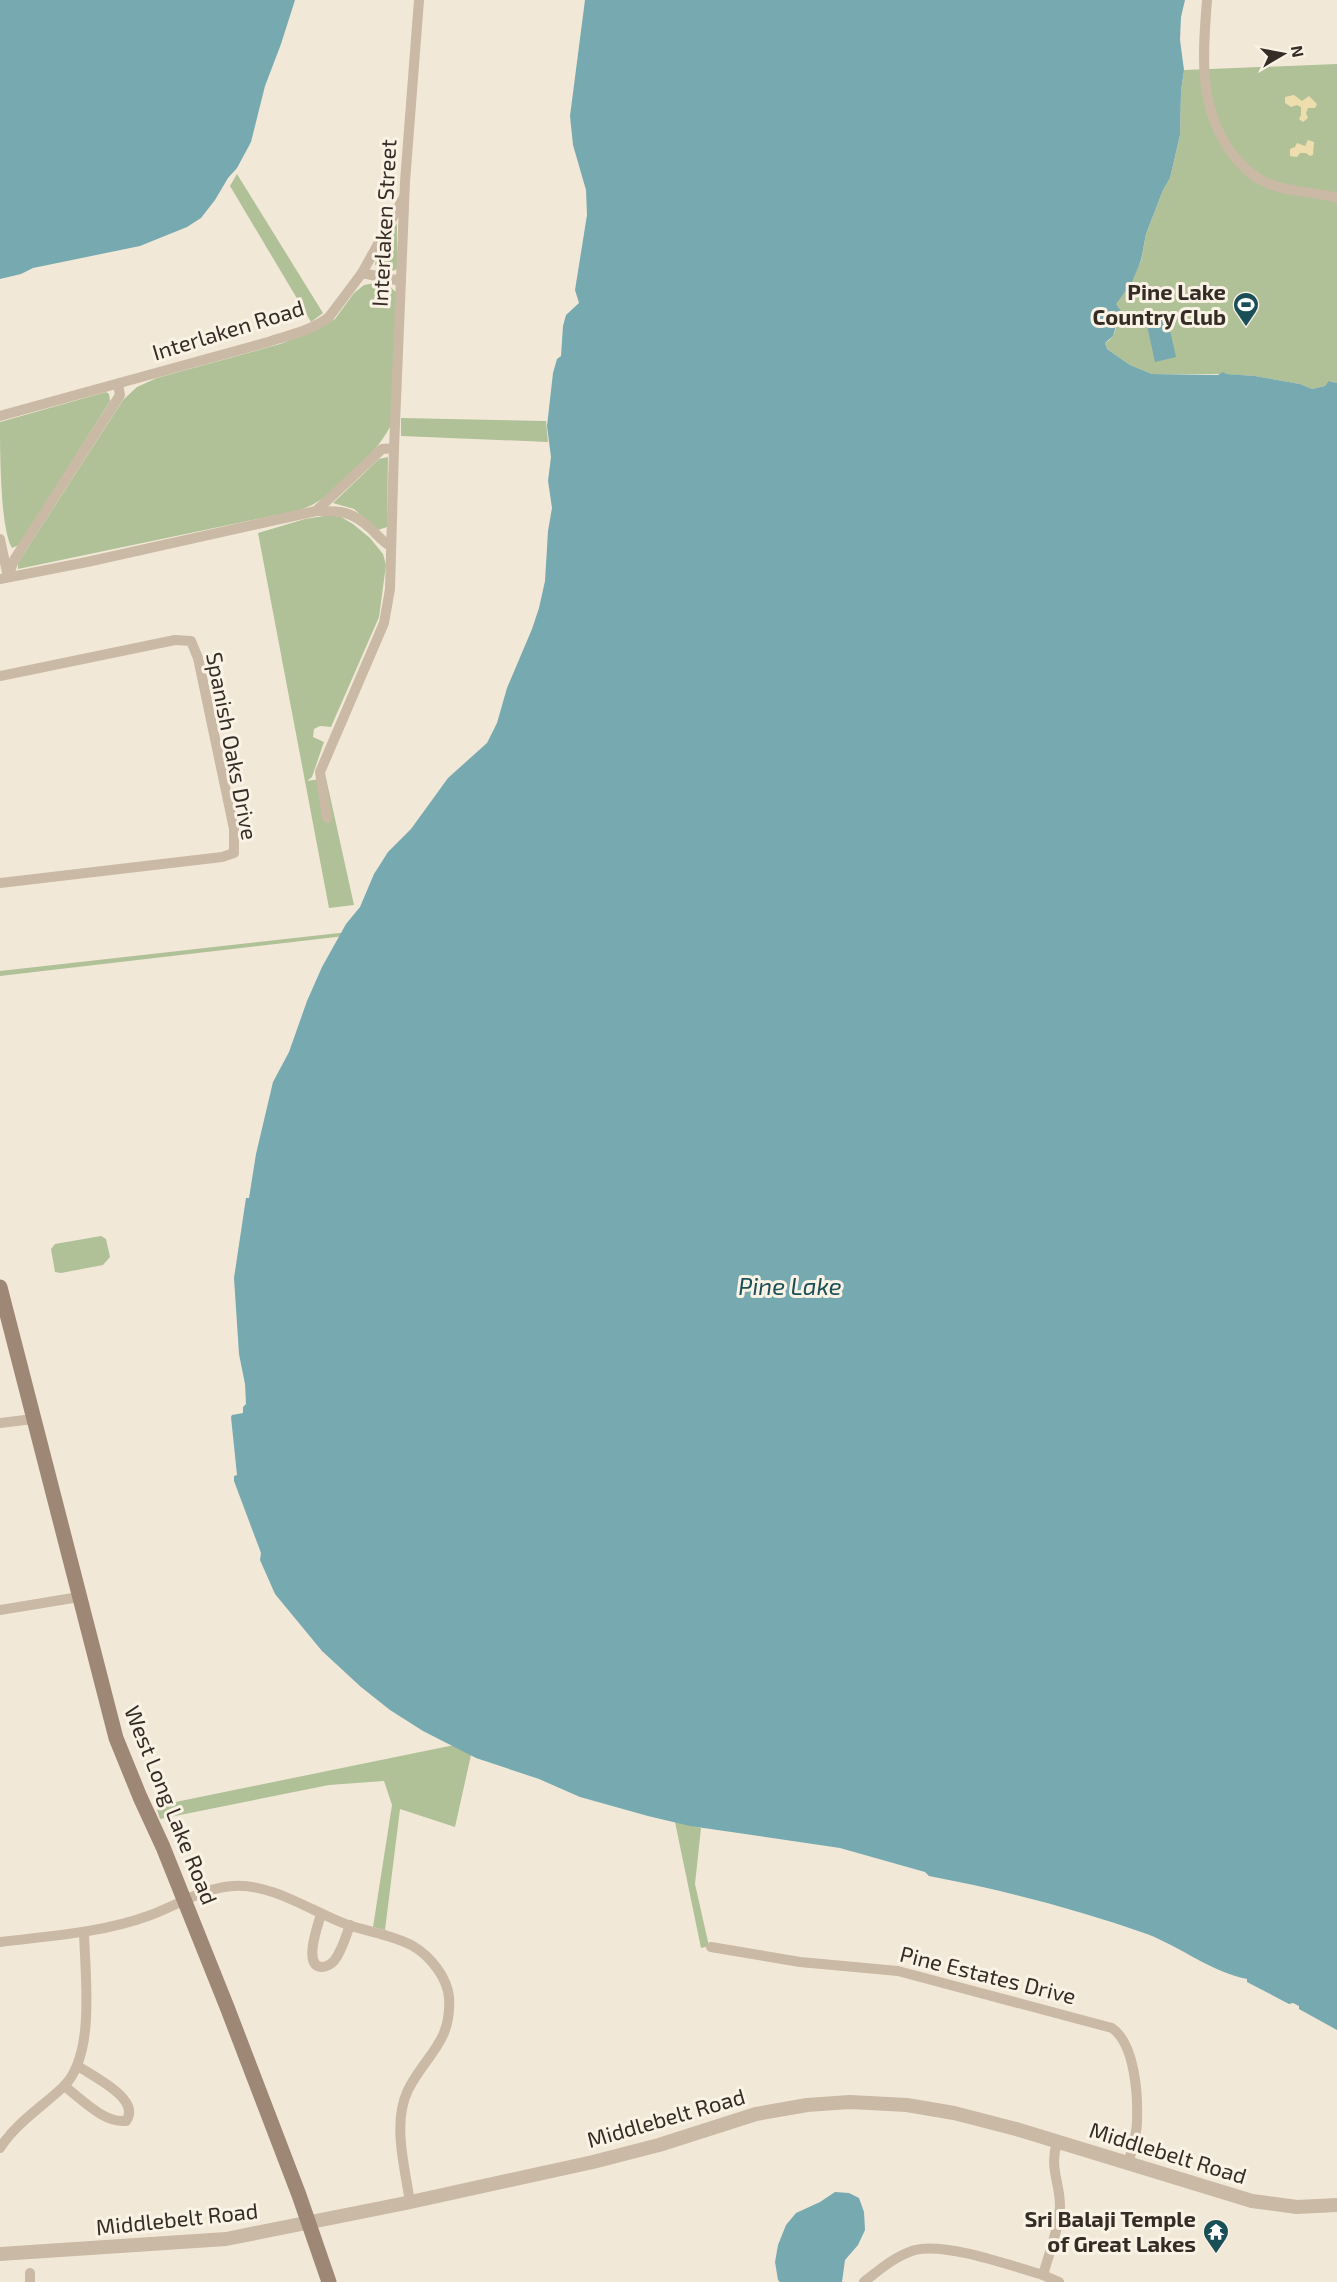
<svg xmlns="http://www.w3.org/2000/svg" width="1337" height="2282" font-family="'Exo 2',sans-serif">
<style>
.green{fill:#b0c198}
.sand{fill:#efdead}
.water{fill:#76a9b0}
.lines{fill:none;stroke-linecap:round;stroke-linejoin:round}
.minor{stroke:#cab9a4;stroke-width:10}
.tertiary{stroke:#cab9a4;stroke-width:14}
.secondary{stroke:#9e8775;stroke-width:15}
.labels{text-anchor:middle;stroke-width:6;stroke-linejoin:round;paint-order:stroke}
.street-label{font-size:22px;fill:#352c26;stroke:#faf2e5}
.poi-label{font-size:22px;font-weight:bold;fill:#352c26;stroke:#faf2e5;text-anchor:end}
.water-label{font-size:24px;font-style:italic;fill:#1a4f58;stroke:#faf2e5}
</style>
<rect width="100%" height="100%" fill="#f2e8d8"/>
<g class="green">
<path d="M1337,64V383L1330,381L1325,386L1312,389L1300,384L1255,376L1222,374H1152L1130,365L1107,349L1105,343C1118,337 1117,320 1119,308L1115,304L1141,261L1146,234L1163,190L1170,178L1180,135L1181,91L1184,70Z"/>
<polygon points="237,174 323,313 311,322 230,186"/>
<polygon points="397,223 397,269 386,274 379,271 375,264 378,254"/>
<path d="M375,283L389,286L397,293L392,423C380,449 342,487 317,502C311,506 303,509 296,511L18,569V563L123,400L137,387L157,378L280,344L314,331L335,319L354,293L364,285Z"/>
<path d="M106,392L109,394L110,401L19,545L12,548C0,529 0,450 0,422Z"/>
<polygon points="401,418 546,421 548,442 401,436"/>
<polygon points="388,457 387,527 378,530 354,509 333,503 379,459"/>
<polygon points="330,515 341,517 353,524 370,538 383,554 386,565 379,617 331,727 320,726 314,729 313,737 324,742 312,777 307,781 326,778 354,905 329,908 258,533 305,519"/>
<polygon points="348,932 345,936 0,976 0,971"/>
<polygon points="101,1236 106,1239 110,1257 103,1265 61,1273 55,1272 51,1249 55,1244"/>
<polygon points="469,1742 471,1755 455,1827 400,1809 385,1930 373,1927 392,1805 384,1781 329,1785 160,1819 156,1806"/>
<polygon points="675,1822 701,1828 695,1884 709,1946 701,1948"/>
</g>
<g class="sand">
<polygon points="1294,95 1302,101 1309,96 1317,104 1315,108 1308,108 1306,113 1308,118 1303,122 1299,119 1301,115 1301,107 1297,105 1291,107 1285,103 1285,97"/>
<polygon points="1308,140 1314,142 1313,155 1310,156 1306,153 1300,153 1297,157 1290,156 1290,149 1295,147 1297,143 1305,146"/>
</g>
<g class="water">
<polygon points="0,0 295,0 281,44 265,86 251,142 237,168 228,178 215,200 201,218 187,227 140,246 33,268 21,274 0,279"/>
<path d="M585,0H1185L1181,17L1180,40L1184,70L1181,91L1180,135L1170,178L1163,190L1146,234L1141,260L1132,282L1116,304L1121,311L1113,336L1105,343L1107,349L1130,365L1152,374L1218,375L1223,372L1226,374L1255,376L1300,384L1312,389L1325,386L1329,381L1337,383V2030L1299,2009V2006L1293,2003L1289,2004L1247,1982V1979C1211,1972 1181,1947 1147,1934C1076,1909 1003,1890 929,1876L925,1872L840,1848L690,1826L648,1816L580,1797L539,1779L476,1758L423,1731L390,1710L361,1687L322,1651L275,1594L260,1560L261,1553L234,1481V1476L237,1475L231,1417L232,1415L243,1413V1407L246,1404L245,1384L239,1354L234,1278L246,1198H249L256,1154L273,1082L289,1052L307,1001L322,967L346,924L360,907L374,874L388,852L411,829L448,778L487,743L497,723L507,688L532,629L539,608L545,581L548,531L552,508L548,481L551,457L547,426L553,373L557,359L561,356L563,326L566,315L579,303L575,290L587,215L586,190L573,145L570,116Z"/>
<polygon points="1167,317 1176,357 1155,362 1146,321"/>
<polygon points="835,2192 849,2193 859,2198 864,2212 865,2230 858,2245 845,2260 842,2282 780,2282 778,2280 775,2262 778,2245 786,2225 796,2213 820,2202"/>
</g>
<g class="lines">
<g class="minor">
<path d="M1207,0C1203,52 1198,102 1228,148C1238,162 1250,175 1265,182C1287,193 1314,191 1337,198"/>
<polyline points="362,273 401,281"/>
<path d="M0,416L268,342C289,335 311,331 329,317L362,273L404,197"/>
<polyline points="316,511 382,449 394,448 405,182 419,0"/>
<polyline points="0,539 8,577"/>
<polyline points="8,577 14,560 120,395 118,384"/>
<path d="M0,579L87,562L316,511C340,511 350,510 370,528C377,534 382,542 391,546"/>
<polyline points="0,676 175,640 191,641 198,658 234,829 234,853 222,857 0,883"/>
<polyline points="327,818 320,772 384,623 390,589 394,448"/>
<polyline points="0,1423 33,1419"/>
<polyline points="0,1610 79,1597"/>
<path d="M321,1914C318,1925 303,1965 321,1967C326,1967 331,1964 334,1961C342,1951 346,1936 350,1925"/>
<path d="M0,1942C49,1936 101,1933 148,1916C176,1906 202,1888 233,1886C272,1883 312,1912 348,1925C369,1932 394,1935 413,1946C430,1956 447,1977 449,1997C452,2043 426,2054 408,2090C392,2123 405,2168 410,2202"/>
<path d="M711,1947L800,1962L898,1971L1112,2028C1135,2044 1138,2095 1137,2121C1137,2135 1132,2150 1128,2163"/>
<path d="M64,2086C82,2099 103,2123 126,2121C142,2099 92,2076 78,2066"/>
<path d="M1057,2142C1049,2169 1060,2182 1060,2206C1059,2229 1049,2253 1043,2275L1059,2282"/>
<path d="M0,2148C16,2123 42,2107 63,2087C96,2056 85,1975 84,1932"/>
<polyline points="30,2273 30,2282"/>
<path d="M864,2282C879,2270 895,2256 915,2250C945,2242 1012,2266 1043,2275"/>
</g>
<polyline class="tertiary" points="0,2254 226,2239 406,2203 593,2162 659,2145 756,2114 807,2105 850,2102 907,2105 954,2113 1016,2129 1252,2201 1297,2207 1337,2205"/>
<polyline class="secondary" points="0,1287 116,1738 140,1797 163,1847 227,2007 299,2195 329,2282"/>
</g>
<defs>
<symbol id="stadium-pin" viewBox="-11 -11 22 30"><path d="M0 17L-7.5 6A9.5 9.5 0 1 1 7.5 6Z" fill="#1a4f58" stroke="#faf2e5"/><path d="M0-5a6.5 5 0 1 0 0 10a6.5 5 0 1 0 0-10ZM-3.5-1.8h7v3.6h-7Z" fill="#fff"/></symbol>
<symbol id="temple-pin" viewBox="-11 -11 22 30"><path d="M0 17L-7.5 6A9.5 9.5 0 1 1 7.5 6Z" fill="#1a4f58" stroke="#faf2e5"/><path d="M0-6L5-2H3V0L6.5 2.5H4V6H1.5V3h-3V6H-4V2.5H-6.5L-3 0V-2H-5Z" fill="#fff"/></symbol>
</defs>
<g fill-rule="evenodd">
<use href="#stadium-pin" x="1231" y="290" width="30" height="40"/>
<use href="#temple-pin" x="1201" y="2217" width="30" height="40"/>
</g>
<g class="labels">
<g class="street-label">
<text transform="translate(384 223) rotate(-87)" y="8">Interlaken Street</text>
<text transform="translate(228 330) rotate(-17)" y="8">Interlaken Road</text>
<text transform="translate(232 746) rotate(79)" y="8">Spanish Oaks Drive</text>
<text transform="translate(171 1805) rotate(68)" y="8">West Long Lake Road</text>
<text transform="translate(988 1975) rotate(14)" y="8">Pine Estates Drive</text>
<text transform="translate(666 2118) rotate(-16)" y="8">Middlebelt Road</text>
<text transform="translate(1168 2153) rotate(17)" y="8">Middlebelt Road</text>
<text transform="translate(177 2219) rotate(-6)" y="8">Middlebelt Road</text>
</g>
<g class="poi-label">
<text x="1226" y="300">Pine Lake<tspan x="1226" dy="25">Country Club</tspan></text>
<text x="1196" y="2227">Sri Balaji Temple<tspan x="1196" dy="25">of Great Lakes</tspan></text>
</g>
<g class="water-label">
<text x="790" y="1295">Pine Lake</text>
</g>
</g>
<g transform="translate(1283 54) rotate(80)" stroke="#faf2e5" stroke-width="4.5" paint-order="stroke">
<path d="M0-4.5L10 22L0 15L-10 22Z" fill="#352c26"/>
<text y="-9" font-size="16" font-weight="bold" text-anchor="middle" fill="#352c26">N</text>
</g>
</svg>
